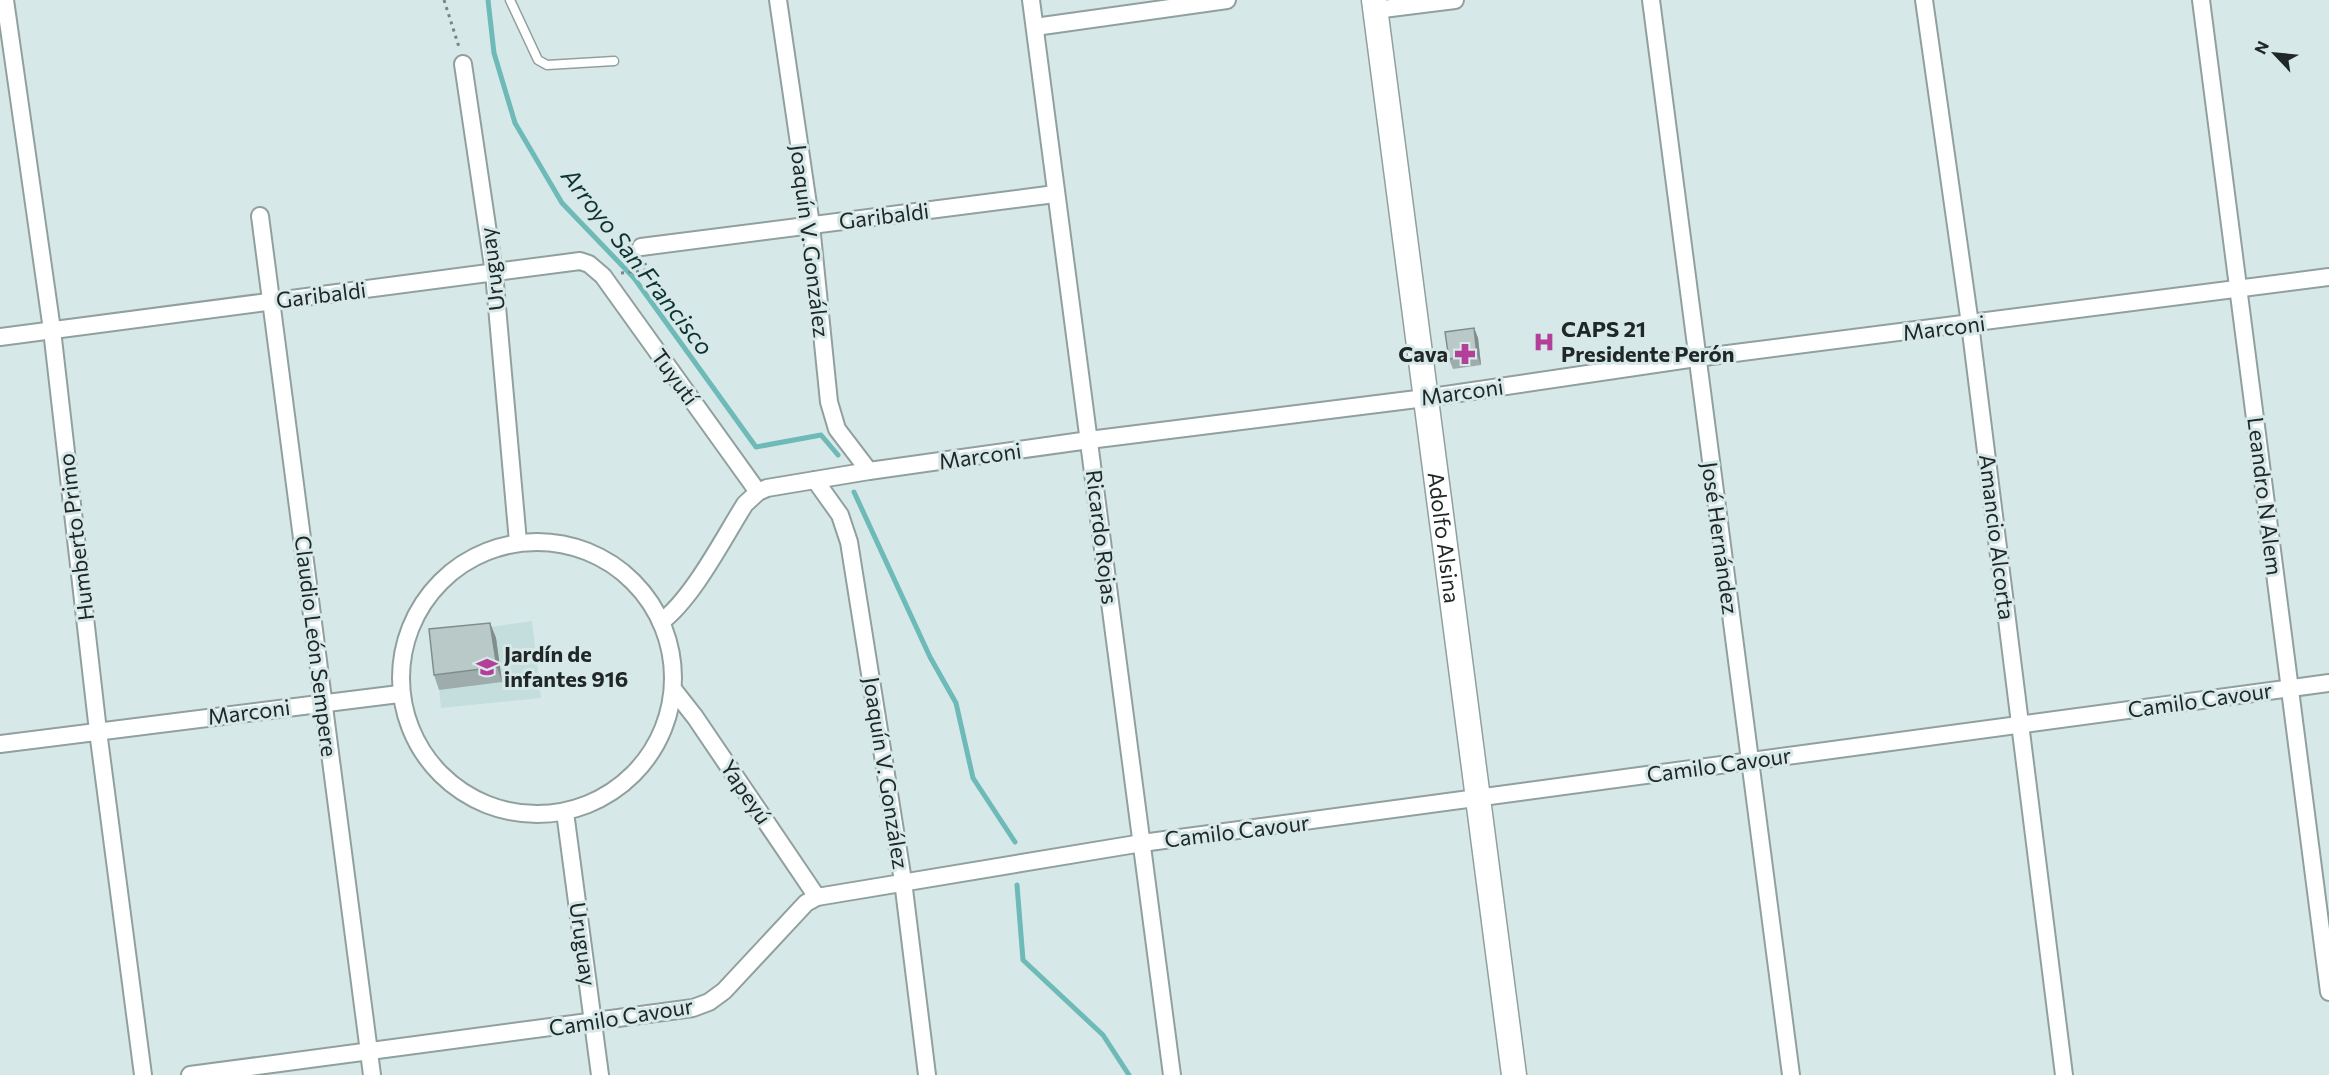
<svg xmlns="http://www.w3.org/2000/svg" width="2329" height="1075" font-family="Commissioner,sans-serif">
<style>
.built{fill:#c3dedc}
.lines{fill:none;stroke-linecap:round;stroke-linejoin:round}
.stream{stroke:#6ebab8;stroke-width:5}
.lane-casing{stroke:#90a09f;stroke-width:11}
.street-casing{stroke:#90a09f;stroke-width:20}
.secondary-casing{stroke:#90a09f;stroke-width:27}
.path{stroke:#798484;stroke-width:3;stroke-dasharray:3 4.5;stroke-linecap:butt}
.lane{stroke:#fff;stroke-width:8}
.street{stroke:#fff;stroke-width:16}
.secondary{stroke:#fff;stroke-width:24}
.wall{fill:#9eadac}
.shaded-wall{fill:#818d8c}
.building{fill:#b8c9c8;stroke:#818d8c;stroke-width:1.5}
.labels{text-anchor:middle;stroke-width:6;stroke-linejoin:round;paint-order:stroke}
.street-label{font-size:22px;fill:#202727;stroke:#d7e8e8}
.poi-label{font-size:22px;font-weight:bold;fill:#202727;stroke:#d7e8e8;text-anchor:start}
.water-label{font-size:24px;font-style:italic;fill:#0c3332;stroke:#d7e8e8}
</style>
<rect width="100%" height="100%" fill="#d7e8e8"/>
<polygon class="built" points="532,621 541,698 441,708 434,635"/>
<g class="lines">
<g class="stream">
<polyline points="488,0 494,53 515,123 562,203 634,278 756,447 821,435 838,455"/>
<polyline points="854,492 930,657 956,703 973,778 1015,842"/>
<polyline points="1017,885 1023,960 1103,1035 1129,1075"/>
</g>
<defs>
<polyline id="lane" points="510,0 538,60 547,65 614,61"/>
<g id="street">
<polyline points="5,0 52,330 98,731 143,1075"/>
<polyline points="778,0 811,225 829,402 837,429 869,471"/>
<polyline points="1031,0 1172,1075"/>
<path d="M1651,0C1696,359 1745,717 1791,1075"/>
<polyline points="1924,0 1970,324 2064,1075"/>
<polyline points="2201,0 2329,992"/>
<polyline points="1375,10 1455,0"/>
<polyline points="1035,27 1227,0"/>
<polyline points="463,64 494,273 518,542"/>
<polyline points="260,216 372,1075"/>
<polyline points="641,247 1055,194"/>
<polyline points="0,337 580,261 589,264 603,276 758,492"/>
<polyline points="815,480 840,515 849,542 903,881 927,1075"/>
<circle cx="537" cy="678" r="136"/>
<path d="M661,622C693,598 723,539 745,504L758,492L767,488L869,471L1089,440L1425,398L1696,358L2329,277"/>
<polyline points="673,689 695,717 817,897"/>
<polyline points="0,744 399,694"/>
<polyline points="565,812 600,1075"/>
<polyline points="190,1075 693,1008 709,1002 724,991 806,903 817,897 1142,843 2329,683"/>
</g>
<g id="secondary">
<path id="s1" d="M1374,0L1514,1075"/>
</g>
</defs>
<use href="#lane" class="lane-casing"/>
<use href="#street" class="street-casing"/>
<use href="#secondary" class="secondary-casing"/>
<g class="path">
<polyline points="444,0 459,47"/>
<polyline points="621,273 646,270 645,263"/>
</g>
<use href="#lane" class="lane"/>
<use href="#street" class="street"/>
<use href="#secondary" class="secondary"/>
</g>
<g class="wall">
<polygon points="1474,328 1478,338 1481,365 1453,369 1449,359"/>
<polygon points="490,623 496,638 502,682 439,690 434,675"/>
</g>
<g class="shaded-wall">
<polygon points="1474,328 1478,338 1481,365 1477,355"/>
<polygon points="490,623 496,638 502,682 497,667"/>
</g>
<g class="building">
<polygon points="1474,328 1477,355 1449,359 1445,332"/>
<polygon points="490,623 497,667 434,675 429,629"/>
</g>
<defs>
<symbol id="hospital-bare" viewBox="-9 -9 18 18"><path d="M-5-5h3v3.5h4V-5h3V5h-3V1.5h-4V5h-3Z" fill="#b23f98" stroke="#d7e8e8" stroke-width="2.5" paint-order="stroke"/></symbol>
<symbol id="pharmacy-bare" viewBox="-9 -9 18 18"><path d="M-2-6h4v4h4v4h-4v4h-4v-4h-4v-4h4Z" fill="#b23f98" stroke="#d7e8e8" stroke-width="2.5" paint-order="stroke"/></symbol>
<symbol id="school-bare" viewBox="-9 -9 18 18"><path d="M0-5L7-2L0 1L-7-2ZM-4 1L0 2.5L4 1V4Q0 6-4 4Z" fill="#b23f98" stroke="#d7e8e8" stroke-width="2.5" paint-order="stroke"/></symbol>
</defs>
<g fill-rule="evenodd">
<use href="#hospital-bare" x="1529" y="327" width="30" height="30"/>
<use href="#pharmacy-bare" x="1450" y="339" width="30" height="30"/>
<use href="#school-bare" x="472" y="652" width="30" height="30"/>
</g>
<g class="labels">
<g class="street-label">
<text transform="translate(884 216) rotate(-7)" y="8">Garibaldi</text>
<text transform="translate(810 241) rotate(83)" y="8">Joaquín V. González</text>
<text transform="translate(492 269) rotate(-97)" y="8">Uruguay</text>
<text transform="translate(321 295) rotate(-7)" y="8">Garibaldi</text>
<text transform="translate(1944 328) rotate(-7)" y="8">Marconi</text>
<text transform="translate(675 377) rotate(54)" y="8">Tuyutí</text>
<text transform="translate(1462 392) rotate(-8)" y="8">Marconi</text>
<text transform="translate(980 456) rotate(-8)" y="8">Marconi</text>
<text transform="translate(2265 496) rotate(83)" y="8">Leandro N Alem</text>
<text transform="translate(76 537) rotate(-97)" y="8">Humberto Primo</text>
<text transform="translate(1102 537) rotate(83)" y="8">Ricardo Rojas</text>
<text dy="8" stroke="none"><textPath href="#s1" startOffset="542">Adolfo Alsina</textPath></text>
<text transform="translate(1997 537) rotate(83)" y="8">Amancio Alcorta</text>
<text transform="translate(1720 538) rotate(82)" y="8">José Hernández</text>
<text transform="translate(316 646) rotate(83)" y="8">Claudio León Sempere</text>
<text transform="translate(2200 700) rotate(-8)" y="8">Camilo Cavour</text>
<text transform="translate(249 712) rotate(-7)" y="8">Marconi</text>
<text transform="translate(1719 765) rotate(-8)" y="8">Camilo Cavour</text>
<text transform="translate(886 773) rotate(81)" y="8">Joaquín V. González</text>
<text transform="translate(746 792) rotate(56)" y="8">Yapeyú</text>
<text transform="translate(1237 831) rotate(-7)" y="8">Camilo Cavour</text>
<text transform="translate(583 944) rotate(82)" y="8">Uruguay</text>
<text transform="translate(621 1017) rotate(-9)" y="8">Camilo Cavour</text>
</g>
<g class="poi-label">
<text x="1561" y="337">CAPS 21<tspan x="1561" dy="25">Presidente Perón</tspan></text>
<text x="1448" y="362" text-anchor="end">Cava</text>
<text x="504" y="662">Jardín de<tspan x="504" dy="25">infantes 916</tspan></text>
</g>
<g class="water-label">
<text transform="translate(637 262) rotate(52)" y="8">Arroyo San Francisco</text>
</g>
</g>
<g transform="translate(2275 54) rotate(296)" stroke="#d7e8e8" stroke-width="4.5" paint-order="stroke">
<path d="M0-4.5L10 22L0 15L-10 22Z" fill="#202727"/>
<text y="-9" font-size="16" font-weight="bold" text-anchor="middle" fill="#202727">N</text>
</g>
</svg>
